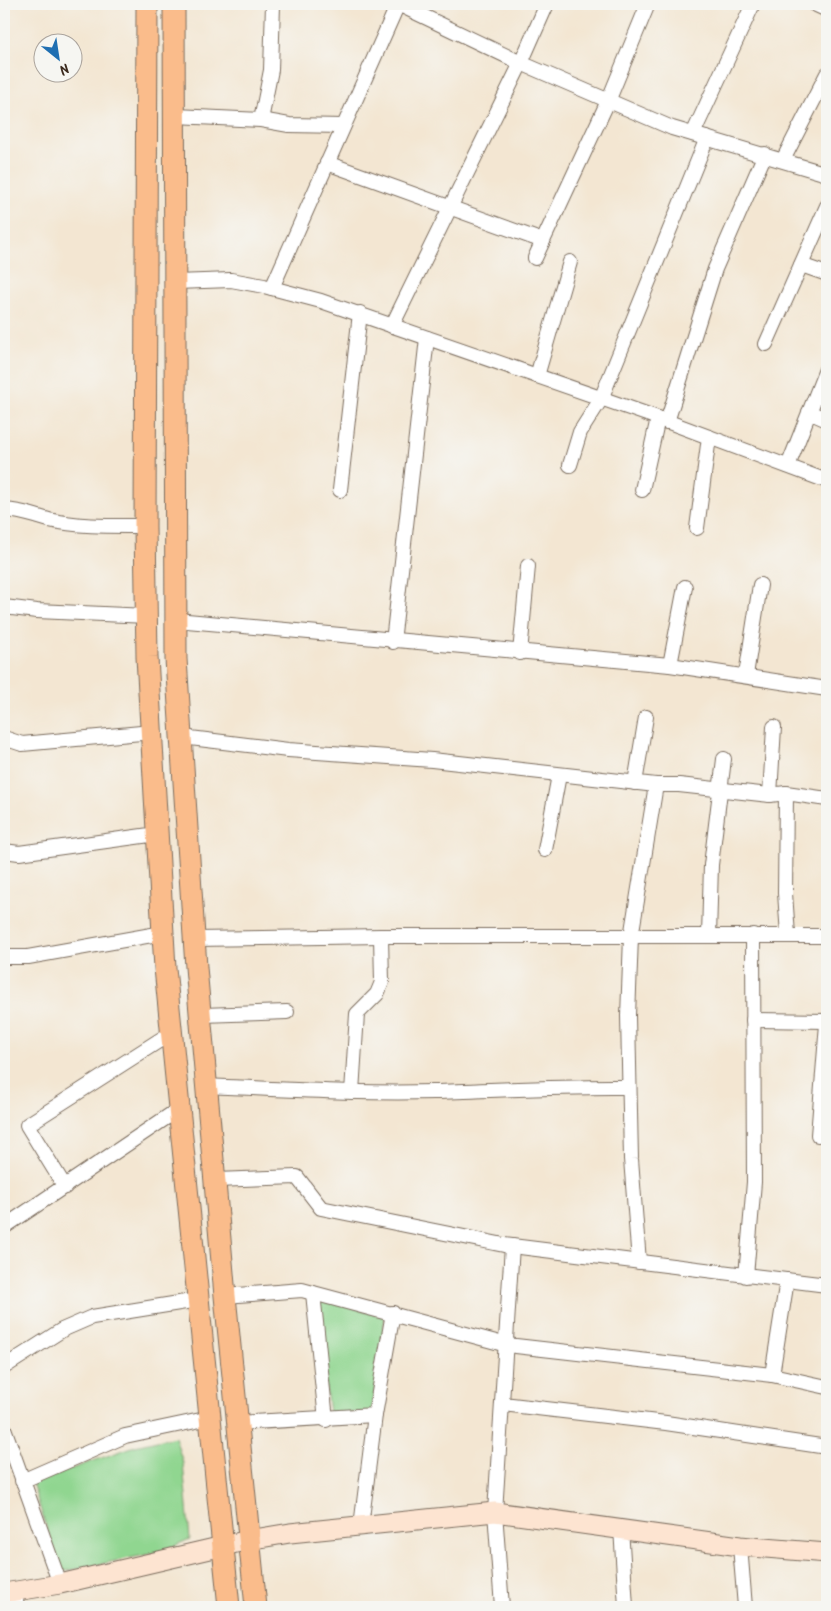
<svg xmlns="http://www.w3.org/2000/svg" width="831" height="1611" font-family="Kalam,sans-serif">
<style>
.green{fill:#90d690;stroke:#668057}
.lines{fill:none;stroke-linecap:round;stroke-linejoin:round}
.street-casing{stroke:#7b6c5d;stroke-width:16}
.secondary-casing{stroke:#7b6c5d;stroke-width:21}
.primary-casing{stroke:#7b6c5d;stroke-width:23}
.street{stroke:#fff;stroke-width:14}
.secondary{stroke:#fde4d1;stroke-width:19}
.primary{stroke:#fabc8b;stroke-width:21}
</style>
<rect width="100%" height="100%" fill="#f6f6f2"/>
<filter id="ink" filterUnits="userSpaceOnUse"><feTurbulence type="fractalNoise" baseFrequency=".02" numOctaves="2"/><feDisplacementMap in="SourceGraphic" scale="10" xChannelSelector="R" yChannelSelector="G"/><feConvolveMatrix kernelMatrix="1 2 1 2 8 2 1 2 1" color-interpolation-filters="sRGB"/></filter>
<filter id="wash" filterUnits="userSpaceOnUse"><feTurbulence type="fractalNoise" baseFrequency=".0096" numOctaves="4" result="noise"/><feDisplacementMap in="SourceGraphic" scale="20" xChannelSelector="R" yChannelSelector="G"/><feGaussianBlur stdDeviation="1.12" result="paint"/><feColorMatrix in="noise" values="0 0 0 0 0 0 0 0 0 0 0 0 0 0 0 0 0 1.4 0 .05"/><feComposite in="paint" operator="in"/></filter>
<g filter="url(#wash)">
<rect width="100%" height="100%" fill="#f3e6d2"/>
<g class="green">
<polygon points="316,1297 385,1317 372,1412 329,1414"/>
<polygon points="175,1437 183,1463 190,1539 160,1552 61,1572 32,1483 135,1446"/>
</g>
</g>
<g filter="url(#ink)">
<g class="lines">
<defs>
<g id="street">
<polyline points="814,4 827,10"/>
<polyline points="176,116 261,120 289,125 343,126"/>
<polyline points="261,120 271,70 273,4"/>
<polyline points="693,134 753,4"/>
<polyline points="783,160 827,74"/>
<polyline points="327,163 543,241"/>
<polyline points="535,258 609,99 648,4"/>
<polyline points="801,265 827,274"/>
<polyline points="176,282 231,280 264,286 321,301 658,418 827,481"/>
<polyline points="272,288 398,4 521,63 672,128 827,174"/>
<polyline points="392,326 521,63 547,4"/>
<polyline points="766,344 827,206"/>
<polyline points="537,376 570,262"/>
<polyline points="809,412 827,420"/>
<polyline points="667,422 715,269 765,154"/>
<polyline points="570,465 580,432 601,399 707,138"/>
<polyline points="788,466 827,367"/>
<polyline points="340,490 360,313"/>
<polyline points="642,490 658,418"/>
<path d="M4,510C24,511 30,515 49,520C80,527 113,526 145,526"/>
<polyline points="697,528 709,437"/>
<polyline points="4,607 37,611 147,616"/>
<polyline points="176,620 670,665 827,689"/>
<polyline points="393,642 427,338"/>
<polyline points="520,653 528,566"/>
<polyline points="670,665 685,587"/>
<polyline points="746,675 760,585"/>
<polyline points="182,737 288,750 432,760 656,785 679,785 770,795 786,793 827,799"/>
<polyline points="4,738 22,744 152,732"/>
<polyline points="635,783 646,717"/>
<polyline points="786,793 785,893 788,935"/>
<polyline points="770,795 774,727"/>
<polyline points="545,850 559,775"/>
<polyline points="4,851 19,853 157,834"/>
<polyline points="709,936 711,865 724,759"/>
<polyline points="195,939 381,936 827,936"/>
<polyline points="4,957 28,957 163,933"/>
<polyline points="202,1015 287,1012"/>
<polyline points="753,1020 827,1021"/>
<path d="M206,1086C282,1089 358,1094 434,1092C499,1090 563,1086 628,1087"/>
<polyline points="352,1092 357,1014 377,994 382,982 381,936"/>
<polyline points="818,1135 827,1024"/>
<polyline points="216,1180 297,1177 321,1208 504,1245 827,1285"/>
<polyline points="65,1187 27,1125 171,1033"/>
<polyline points="4,1227 179,1109"/>
<polyline points="639,1262 631,1159 628,1016 631,937 656,785"/>
<polyline points="746,1276 754,1182 753,935"/>
<polyline points="313,1293 326,1420"/>
<polyline points="225,1296 302,1290 507,1345 772,1375 827,1387"/>
<polyline points="4,1367 62,1330 92,1317 198,1300"/>
<polyline points="772,1375 787,1280"/>
<polyline points="503,1404 666,1423 827,1447"/>
<polyline points="237,1423 375,1415"/>
<polyline points="4,1428 60,1584"/>
<polyline points="22,1481 125,1436 210,1418"/>
<polyline points="361,1526 375,1415 393,1313"/>
<polyline points="621,1528 626,1607"/>
<polyline points="740,1546 745,1607"/>
<polyline points="15,1591 17,1607"/>
<polyline points="502,1607 495,1512 512,1246"/>
</g>
<polyline id="secondary" points="4,1593 60,1584 249,1540 290,1533 495,1512 740,1546 827,1553"/>
<g id="primary">
<polyline points="147,4 145,526 147,657 165,968 229,1607"/>
<polyline points="174,4 176,659 196,967 225,1296 256,1607"/>
</g>
</defs>
<use href="#street" class="street-casing"/>
<use href="#secondary" class="secondary-casing"/>
<use href="#primary" class="primary-casing"/>
<use href="#street" class="street"/>
<use href="#secondary" class="secondary"/>
<use href="#primary" class="primary"/>
</g>
</g>
<rect width="831" height="1611" fill="none" stroke="#f6f6f2" stroke-width="20"/>
<g transform="translate(58 58) rotate(150)"><circle r="24" fill="#f6f6f2" stroke="#aba49d"/>
<path d="M0-4L9 19L0 12L-9 19Z" fill="#1f6fb2"/>
<text y="-8" font-size="14" font-weight="bold" text-anchor="middle" fill="#3b2a1e">N</text>
</g>
</svg>
